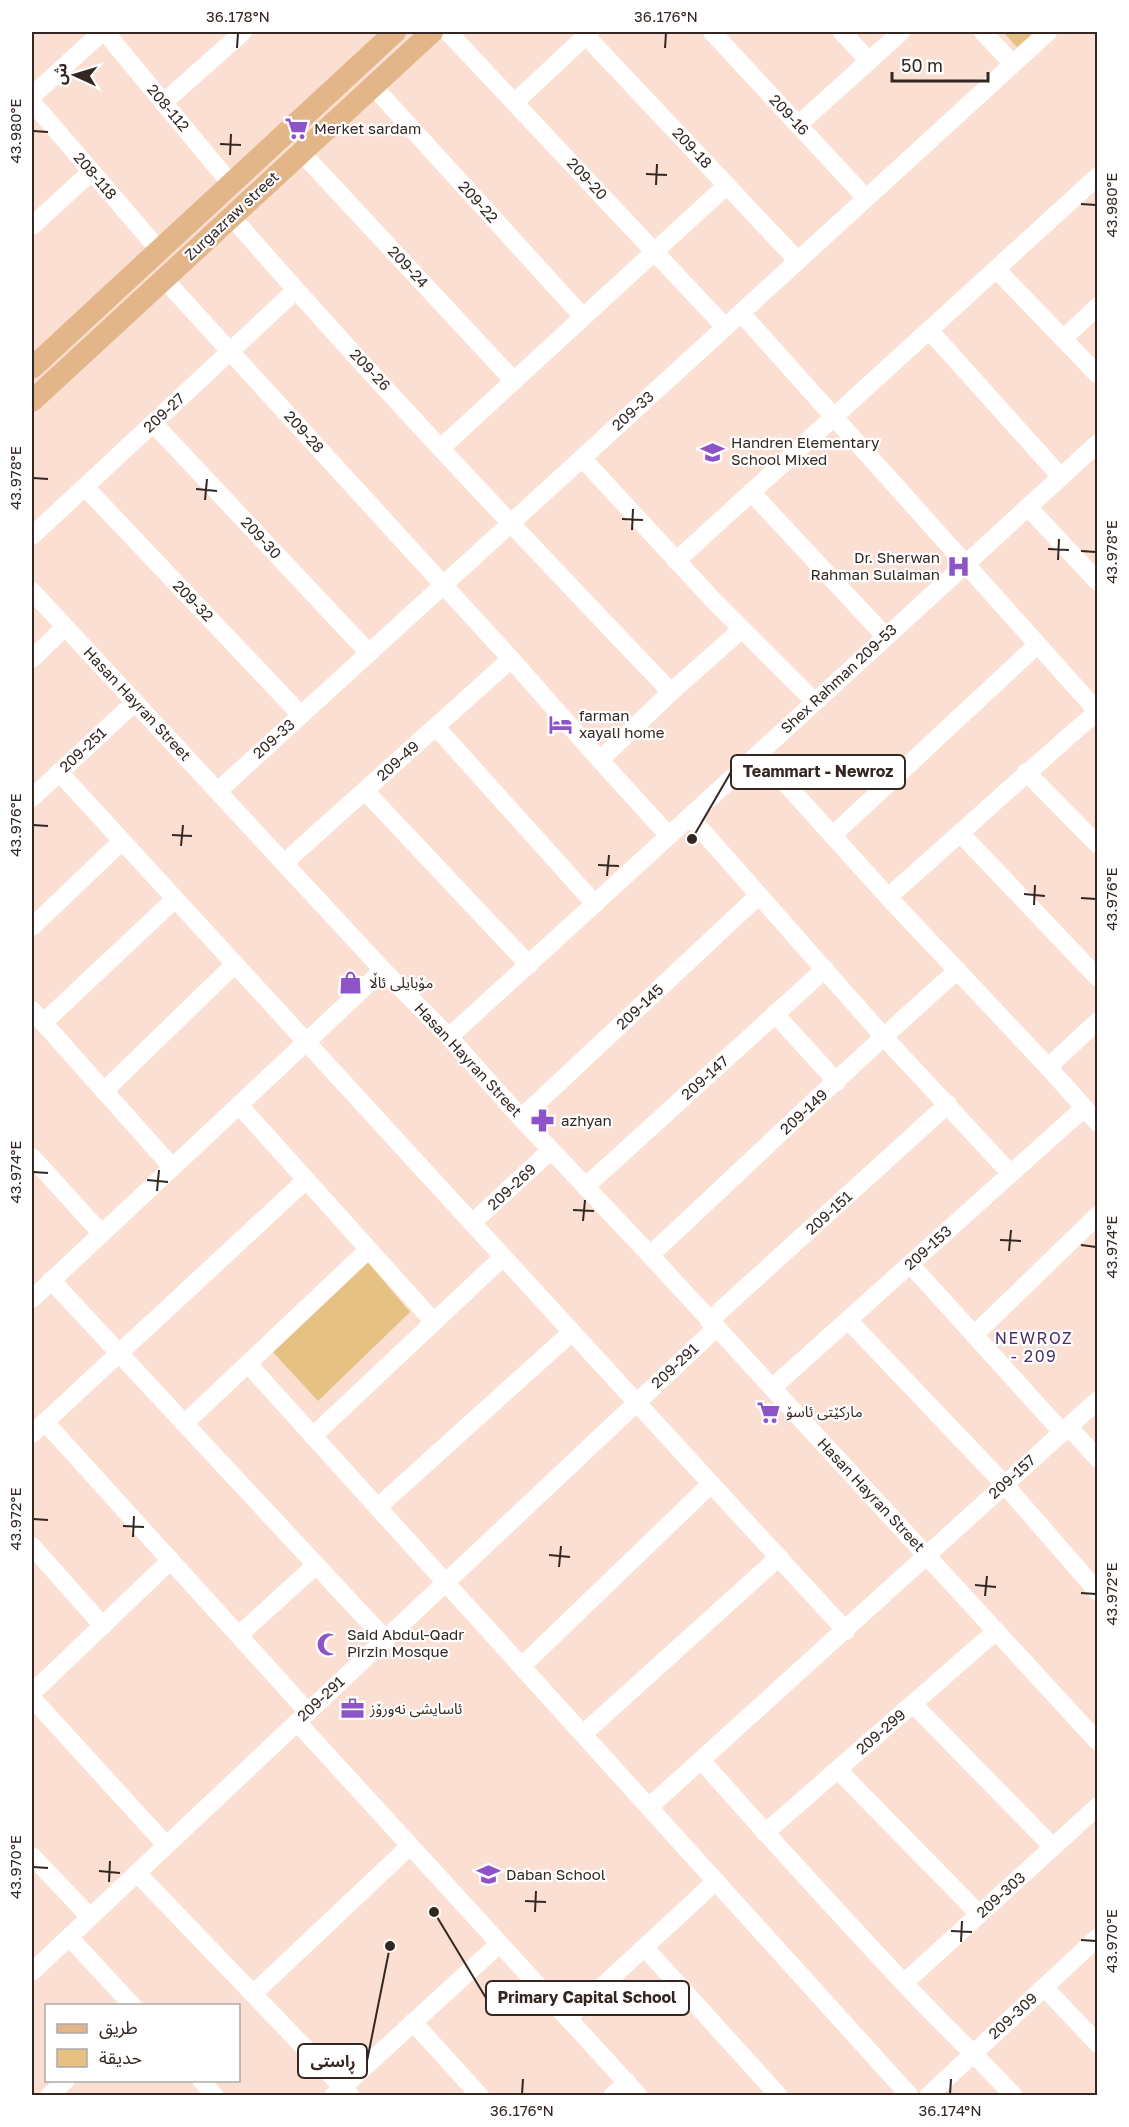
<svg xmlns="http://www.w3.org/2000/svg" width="1129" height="2127" font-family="'Golos Text','Noto Sans Arabic',sans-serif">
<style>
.green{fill:#e5c283}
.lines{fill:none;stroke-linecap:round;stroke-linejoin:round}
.minor{stroke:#fff;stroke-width:18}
.major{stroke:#e3b689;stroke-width:22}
.ticks{fill:none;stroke:#342722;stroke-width:2}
.labels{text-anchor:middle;stroke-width:4.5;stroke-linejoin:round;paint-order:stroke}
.street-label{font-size:15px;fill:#342722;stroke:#fff}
.poi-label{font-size:15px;fill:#342722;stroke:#fff;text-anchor:start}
.neighbourhood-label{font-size:16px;letter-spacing:1.5px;fill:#4a2e68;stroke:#fff}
.leader{fill:none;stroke:#342722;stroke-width:2}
.callout-dot{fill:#342722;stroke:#fff;stroke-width:2}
.callout{fill:#fff;stroke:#342722;stroke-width:2}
.callout-label{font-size:16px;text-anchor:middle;font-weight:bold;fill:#342722}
.neatline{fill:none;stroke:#342722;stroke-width:2}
.ticks-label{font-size:15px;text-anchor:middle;fill:#342722}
</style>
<rect width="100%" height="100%" fill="#fbdfd3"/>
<g class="green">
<polygon points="1003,32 1035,32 1017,47"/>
<polygon points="365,1259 410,1312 318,1401 269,1348"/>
</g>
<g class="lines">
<g class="minor">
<polyline points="105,32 231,184"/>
<polyline points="448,32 725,327"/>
<polyline points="712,32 866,198"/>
<polyline points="842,32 869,61"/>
<polyline points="983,32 1013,64"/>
<polyline points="586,36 798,261"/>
<polyline points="373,86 583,317"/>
<polyline points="32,96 102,32"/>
<polyline points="32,102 159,250"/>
<polyline points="515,102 590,32"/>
<polyline points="163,103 243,32"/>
<polyline points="798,125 901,32"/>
<polyline points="301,152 514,381"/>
<path d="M231,216C373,379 522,536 671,692"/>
<polyline points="32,226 91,172"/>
<polyline points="996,269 1098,375"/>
<polyline points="164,279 511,659 600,760 669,836"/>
<polyline points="741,313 1098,712"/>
<polyline points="929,330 1061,477"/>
<polyline points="1063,339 1098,306"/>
<polyline points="153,423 369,653"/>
<polyline points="442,447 727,185"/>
<polyline points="582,458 714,601 815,702"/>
<polyline points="85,487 301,715"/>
<polyline points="751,492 885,636"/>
<polyline points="1028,507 1098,582"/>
<polyline points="32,536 296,290"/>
<polyline points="676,561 1098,176"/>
<polyline points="32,591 383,970 449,1037 521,1118 650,1255 1098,1742"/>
<polyline points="32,659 65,627"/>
<polyline points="436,727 595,904"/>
<polyline points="759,754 888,897 1048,1067 1098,1123"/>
<polyline points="600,760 671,692 742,629"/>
<polyline points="59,772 846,1631"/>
<polyline points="1026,772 1098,845"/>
<polyline points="218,791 1048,32"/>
<polyline points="365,791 529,965"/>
<polyline points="32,798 135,702"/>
<polyline points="690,817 883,1036 1011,1174"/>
<polyline points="961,834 1098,978"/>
<polyline points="833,835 1037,645"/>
<polyline points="284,863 511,659"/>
<path d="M888,897C959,835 1027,772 1098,711"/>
<polyline points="32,927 122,841"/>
<polyline points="32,1010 172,1167"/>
<polyline points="775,1014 837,1082"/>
<polyline points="43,1023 175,899"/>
<polyline points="449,1037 1098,443"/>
<polyline points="1048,1067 1098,1021"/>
<polyline points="104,1091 235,964"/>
<polyline points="239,1105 434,1322"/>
<polyline points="521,1118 758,896"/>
<polyline points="32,1157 101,1233"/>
<polyline points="585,1187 825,969"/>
<polyline points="472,1223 551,1150"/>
<path d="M650,1255C753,1160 853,1062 958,970"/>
<polyline points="910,1264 1062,1432"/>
<polyline points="51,1280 385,1639"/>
<polyline points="32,1299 383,970"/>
<polyline points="848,1320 1004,1484 1098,1592"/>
<polyline points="709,1321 948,1104"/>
<polyline points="974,1335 1098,1215"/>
<polyline points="248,1364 910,2096"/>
<polyline points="772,1388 1084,1108"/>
<polyline points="45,1422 308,1712"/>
<polyline points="185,1423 368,1250"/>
<polyline points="1068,1426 1098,1459"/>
<polyline points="32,1434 306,1180"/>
<polyline points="313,1436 503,1257"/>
<polyline points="378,1507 572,1332"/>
<polyline points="32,1546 103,1626"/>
<polyline points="239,1635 316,1565"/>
<polyline points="522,1666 711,1484"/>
<polyline points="32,1693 171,1560"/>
<polyline points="32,1698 166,1845"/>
<polyline points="913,1704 1053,1847"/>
<polyline points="297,1722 639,2096"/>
<polyline points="583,1734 779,1557"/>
<path d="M701,1760C767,1835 834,1908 902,1981C938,2020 977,2056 1014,2096"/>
<polyline points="838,1770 979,1914"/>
<path d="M649,1807C799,1672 947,1535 1098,1400"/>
<polyline points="765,1833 996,1631"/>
<polyline points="32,1856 90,1917"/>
<polyline points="137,1873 351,2096"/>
<polyline points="69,1937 133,2006"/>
<polyline points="645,1948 779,2096"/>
<polyline points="32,1972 716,1328"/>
<polyline points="904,1983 1098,1806"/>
<polyline points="1044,1987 1098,2044"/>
<polyline points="254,1993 410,1846"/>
<polyline points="568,2018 716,1881"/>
<polyline points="413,2022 480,2096"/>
<polyline points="201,2080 215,2096"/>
<polyline points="49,2096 66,2080"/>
<polyline points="333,2096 499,1944"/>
<polyline points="612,2096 627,2082"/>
<polyline points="928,2096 1098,1937"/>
</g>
<g class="major">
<polyline points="32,368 395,32"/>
<polyline points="32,401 432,32"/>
</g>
</g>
<path class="ticks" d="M237,48L238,33M665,48L666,33M33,131L48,132M220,144L241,145M230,155L231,134M646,174L667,175M656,185L657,164M1081,204L1096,205M33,478L48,479M196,489L217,491M205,500L207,479M622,519L643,520M632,530L633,509M1048,549L1069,550M1081,551L1096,552M1058,560L1059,539M33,825L48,826M172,835L192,836M181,846L183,825M598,865L619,866M607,876L609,855M1024,894L1045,896M1081,898L1096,899M1034,905L1035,885M33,1172L48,1173M147,1180L168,1182M157,1191L159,1170M573,1210L594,1211M583,1221L585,1200M1000,1240L1021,1241M1081,1245L1096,1247M1009,1251L1011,1230M33,1519L48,1520M123,1526L144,1527M133,1537L134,1516M549,1555L570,1557M559,1567L561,1546M975,1585L996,1587M1081,1593L1096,1594M985,1596L987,1576M33,1867L48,1868M99,1871L120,1873M109,1882L110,1861M525,1901L546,1902M535,1912L536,1891M951,1931L972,1932M1081,1940L1096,1941M961,1942L962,1921M522,2094L523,2079M950,2094L951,2079"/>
<defs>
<symbol id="supermarket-bare" viewBox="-9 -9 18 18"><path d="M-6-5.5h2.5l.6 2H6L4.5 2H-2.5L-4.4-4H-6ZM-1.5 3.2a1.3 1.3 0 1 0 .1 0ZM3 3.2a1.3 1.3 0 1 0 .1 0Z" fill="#8e52c9" stroke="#fff" stroke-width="2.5" paint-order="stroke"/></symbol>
<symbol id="school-bare" viewBox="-9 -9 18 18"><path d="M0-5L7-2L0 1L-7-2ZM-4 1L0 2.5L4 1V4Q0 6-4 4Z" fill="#8e52c9" stroke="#fff" stroke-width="2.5" paint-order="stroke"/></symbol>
<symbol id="hospital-bare" viewBox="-9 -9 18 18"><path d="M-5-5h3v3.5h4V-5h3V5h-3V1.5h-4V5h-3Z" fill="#8e52c9" stroke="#fff" stroke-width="2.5" paint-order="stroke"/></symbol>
<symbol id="hotel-bare" viewBox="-9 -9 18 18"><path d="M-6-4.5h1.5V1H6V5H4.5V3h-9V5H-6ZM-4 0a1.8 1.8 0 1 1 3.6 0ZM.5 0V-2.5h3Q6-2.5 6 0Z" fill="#8e52c9" stroke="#fff" stroke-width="2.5" paint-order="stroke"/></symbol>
<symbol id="shop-bare" viewBox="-9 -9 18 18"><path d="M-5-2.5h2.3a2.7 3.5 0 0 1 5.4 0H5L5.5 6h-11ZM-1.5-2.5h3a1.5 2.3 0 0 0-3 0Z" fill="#8e52c9" stroke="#fff" stroke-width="2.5" paint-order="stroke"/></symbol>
<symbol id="pharmacy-bare" viewBox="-9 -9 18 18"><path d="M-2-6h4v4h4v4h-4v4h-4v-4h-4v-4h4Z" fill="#8e52c9" stroke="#fff" stroke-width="2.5" paint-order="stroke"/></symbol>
<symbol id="mosque-bare" viewBox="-9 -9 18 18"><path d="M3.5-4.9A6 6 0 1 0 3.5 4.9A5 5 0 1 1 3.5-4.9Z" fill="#8e52c9" stroke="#fff" stroke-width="2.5" paint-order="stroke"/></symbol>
<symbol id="office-bare" viewBox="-9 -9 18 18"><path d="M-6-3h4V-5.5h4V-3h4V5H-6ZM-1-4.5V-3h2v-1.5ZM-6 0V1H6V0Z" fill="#8e52c9" stroke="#fff" stroke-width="2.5" paint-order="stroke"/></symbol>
</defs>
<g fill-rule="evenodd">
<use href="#supermarket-bare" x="280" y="112" width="33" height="33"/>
<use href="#school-bare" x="696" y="436" width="33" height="33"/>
<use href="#hospital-bare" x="942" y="550" width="33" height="33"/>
<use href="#hotel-bare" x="544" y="708" width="33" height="33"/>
<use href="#shop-bare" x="334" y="966" width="33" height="33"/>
<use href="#pharmacy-bare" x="526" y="1104" width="33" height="33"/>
<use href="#supermarket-bare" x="752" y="1396" width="33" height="33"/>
<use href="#mosque-bare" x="312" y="1628" width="33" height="33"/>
<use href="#office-bare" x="336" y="1692" width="33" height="33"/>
<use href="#school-bare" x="472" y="1858" width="33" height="33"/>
</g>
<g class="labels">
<g class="street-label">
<text transform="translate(168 108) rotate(50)" y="5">208-112</text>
<text transform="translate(789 115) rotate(47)" y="5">209-16</text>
<text transform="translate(692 148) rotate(47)" y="5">209-18</text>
<text transform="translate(95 176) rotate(49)" y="5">208-118</text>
<text transform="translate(587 179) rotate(47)" y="5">209-20</text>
<text transform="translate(478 202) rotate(48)" y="5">209-22</text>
<text transform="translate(232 216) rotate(-43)" y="5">Zurgazraw street</text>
<text transform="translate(408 267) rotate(47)" y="5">209-24</text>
<text transform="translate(370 370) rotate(47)" y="5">209-26</text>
<text transform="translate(633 411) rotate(-42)" y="5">209-33</text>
<text transform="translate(164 413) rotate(-43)" y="5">209-27</text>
<text transform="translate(304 432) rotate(48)" y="5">209-28</text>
<text transform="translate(261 538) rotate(47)" y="5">209-30</text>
<text transform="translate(193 601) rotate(46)" y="5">209-32</text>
<text transform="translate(839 679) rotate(-43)" y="5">Shex Rahman 209-53</text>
<text transform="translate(137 704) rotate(47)" y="5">Hasan Hayran Street</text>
<text transform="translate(274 739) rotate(-42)" y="5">209-33</text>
<text transform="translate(83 750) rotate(-43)" y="5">209-251</text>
<text transform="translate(398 761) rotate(-42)" y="5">209-49</text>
<text transform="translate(640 1007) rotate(-43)" y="5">209-145</text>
<text transform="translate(468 1060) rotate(47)" y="5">Hasan Hayran Street</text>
<text transform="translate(705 1078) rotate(-42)" y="5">209-147</text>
<text transform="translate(804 1112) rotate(-43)" y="5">209-149</text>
<text transform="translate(512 1187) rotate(-43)" y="5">209-269</text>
<text transform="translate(829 1213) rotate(-42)" y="5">209-151</text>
<text transform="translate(928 1248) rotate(-42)" y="5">209-153</text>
<text transform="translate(675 1366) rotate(-43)" y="5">209-291</text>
<text transform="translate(1012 1477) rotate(-42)" y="5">209-157</text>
<text transform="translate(871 1495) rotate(47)" y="5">Hasan Hayran Street</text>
<text transform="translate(321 1699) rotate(-43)" y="5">209-291</text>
<text transform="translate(881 1732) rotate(-41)" y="5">209-299</text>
<text transform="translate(1001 1895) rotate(-42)" y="5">209-303</text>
<text transform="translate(1013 2016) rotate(-43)" y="5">209-309</text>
</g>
<g class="poi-label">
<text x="314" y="134">Merket sardam</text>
<text x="731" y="448">Handren Elementary<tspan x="731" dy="17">School Mixed</tspan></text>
<text x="940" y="563" text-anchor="end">Dr. Sherwan<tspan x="940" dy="17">Rahman Sulaiman</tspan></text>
<text x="579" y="721">farman<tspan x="579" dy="17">xayali home</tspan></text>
<text x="369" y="988">مۆبایلی ئاڵا</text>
<text x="561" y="1126">azhyan</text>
<text x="786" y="1417">مارکێتی ئاسۆ</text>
<text x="347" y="1640">Said Abdul-Qadr<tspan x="347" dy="17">Pirzin Mosque</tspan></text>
<text x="370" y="1714">ئاسایشی نەورۆز</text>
<text x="506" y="1880">Daban School</text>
</g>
<g class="neighbourhood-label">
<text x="1034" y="1344">NEWROZ<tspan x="1034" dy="18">- 209</tspan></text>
</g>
</g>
<path class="leader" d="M692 839L731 772M434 1912L486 1998M390 1946L367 2061"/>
<g class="callout-dot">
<circle cx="692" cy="839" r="6"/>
<circle cx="434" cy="1912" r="6"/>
<circle cx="390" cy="1946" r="6"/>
</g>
<g class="callout">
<rect x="731" y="755" width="174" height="34" rx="6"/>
<rect x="486" y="1981" width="203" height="34" rx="6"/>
<rect x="298" y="2044" width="69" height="34" rx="6"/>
</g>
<g class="callout-label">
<text x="818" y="777">Teammart - Newroz</text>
<text x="587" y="2003">Primary Capital School</text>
<text x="333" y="2067">ڕاستی</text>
</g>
<rect width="1129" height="2127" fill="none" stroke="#ffffff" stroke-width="66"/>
<rect x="45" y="2004" width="195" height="78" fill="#ffffff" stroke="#aea9a7" stroke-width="1.5"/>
<rect x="57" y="2024" width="30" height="9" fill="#e3b689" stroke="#aea9a7" stroke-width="1.5"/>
<text x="99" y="2034" font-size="18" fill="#342722">طريق</text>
<rect x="57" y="2049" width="30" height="18" fill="#e5c283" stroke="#aea9a7" stroke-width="1.5"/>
<text x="99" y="2064" font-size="18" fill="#342722">حديقة</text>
<g transform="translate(75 75) rotate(274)" stroke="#ffffff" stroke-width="4.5" paint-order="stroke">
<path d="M0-4.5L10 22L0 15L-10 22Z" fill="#342722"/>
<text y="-9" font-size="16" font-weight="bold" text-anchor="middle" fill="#342722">ش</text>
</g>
<path d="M892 72v9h96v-9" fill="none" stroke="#342722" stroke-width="3"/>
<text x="901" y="72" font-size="18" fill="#342722" stroke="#ffffff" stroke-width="4.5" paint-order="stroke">50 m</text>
<rect x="33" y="33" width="1063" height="2061" class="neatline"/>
<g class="ticks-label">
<text x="238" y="22">36.178°N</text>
<text x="666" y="22">36.176°N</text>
<text transform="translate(16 131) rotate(-90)" y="5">43.980°E</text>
<text transform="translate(1112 205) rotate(-90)" y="5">43.980°E</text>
<text transform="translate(16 478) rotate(-90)" y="5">43.978°E</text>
<text transform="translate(1112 552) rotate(-90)" y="5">43.978°E</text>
<text transform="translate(16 825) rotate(-90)" y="5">43.976°E</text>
<text transform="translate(1112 899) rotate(-90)" y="5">43.976°E</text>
<text transform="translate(16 1172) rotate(-90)" y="5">43.974°E</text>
<text transform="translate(1112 1247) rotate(-90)" y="5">43.974°E</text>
<text transform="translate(16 1519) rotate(-90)" y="5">43.972°E</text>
<text transform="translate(1112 1594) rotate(-90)" y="5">43.972°E</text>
<text transform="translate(16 1867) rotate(-90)" y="5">43.970°E</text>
<text transform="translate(1112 1941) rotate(-90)" y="5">43.970°E</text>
<text x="522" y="2116">36.176°N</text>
<text x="950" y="2116">36.174°N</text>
</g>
</svg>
